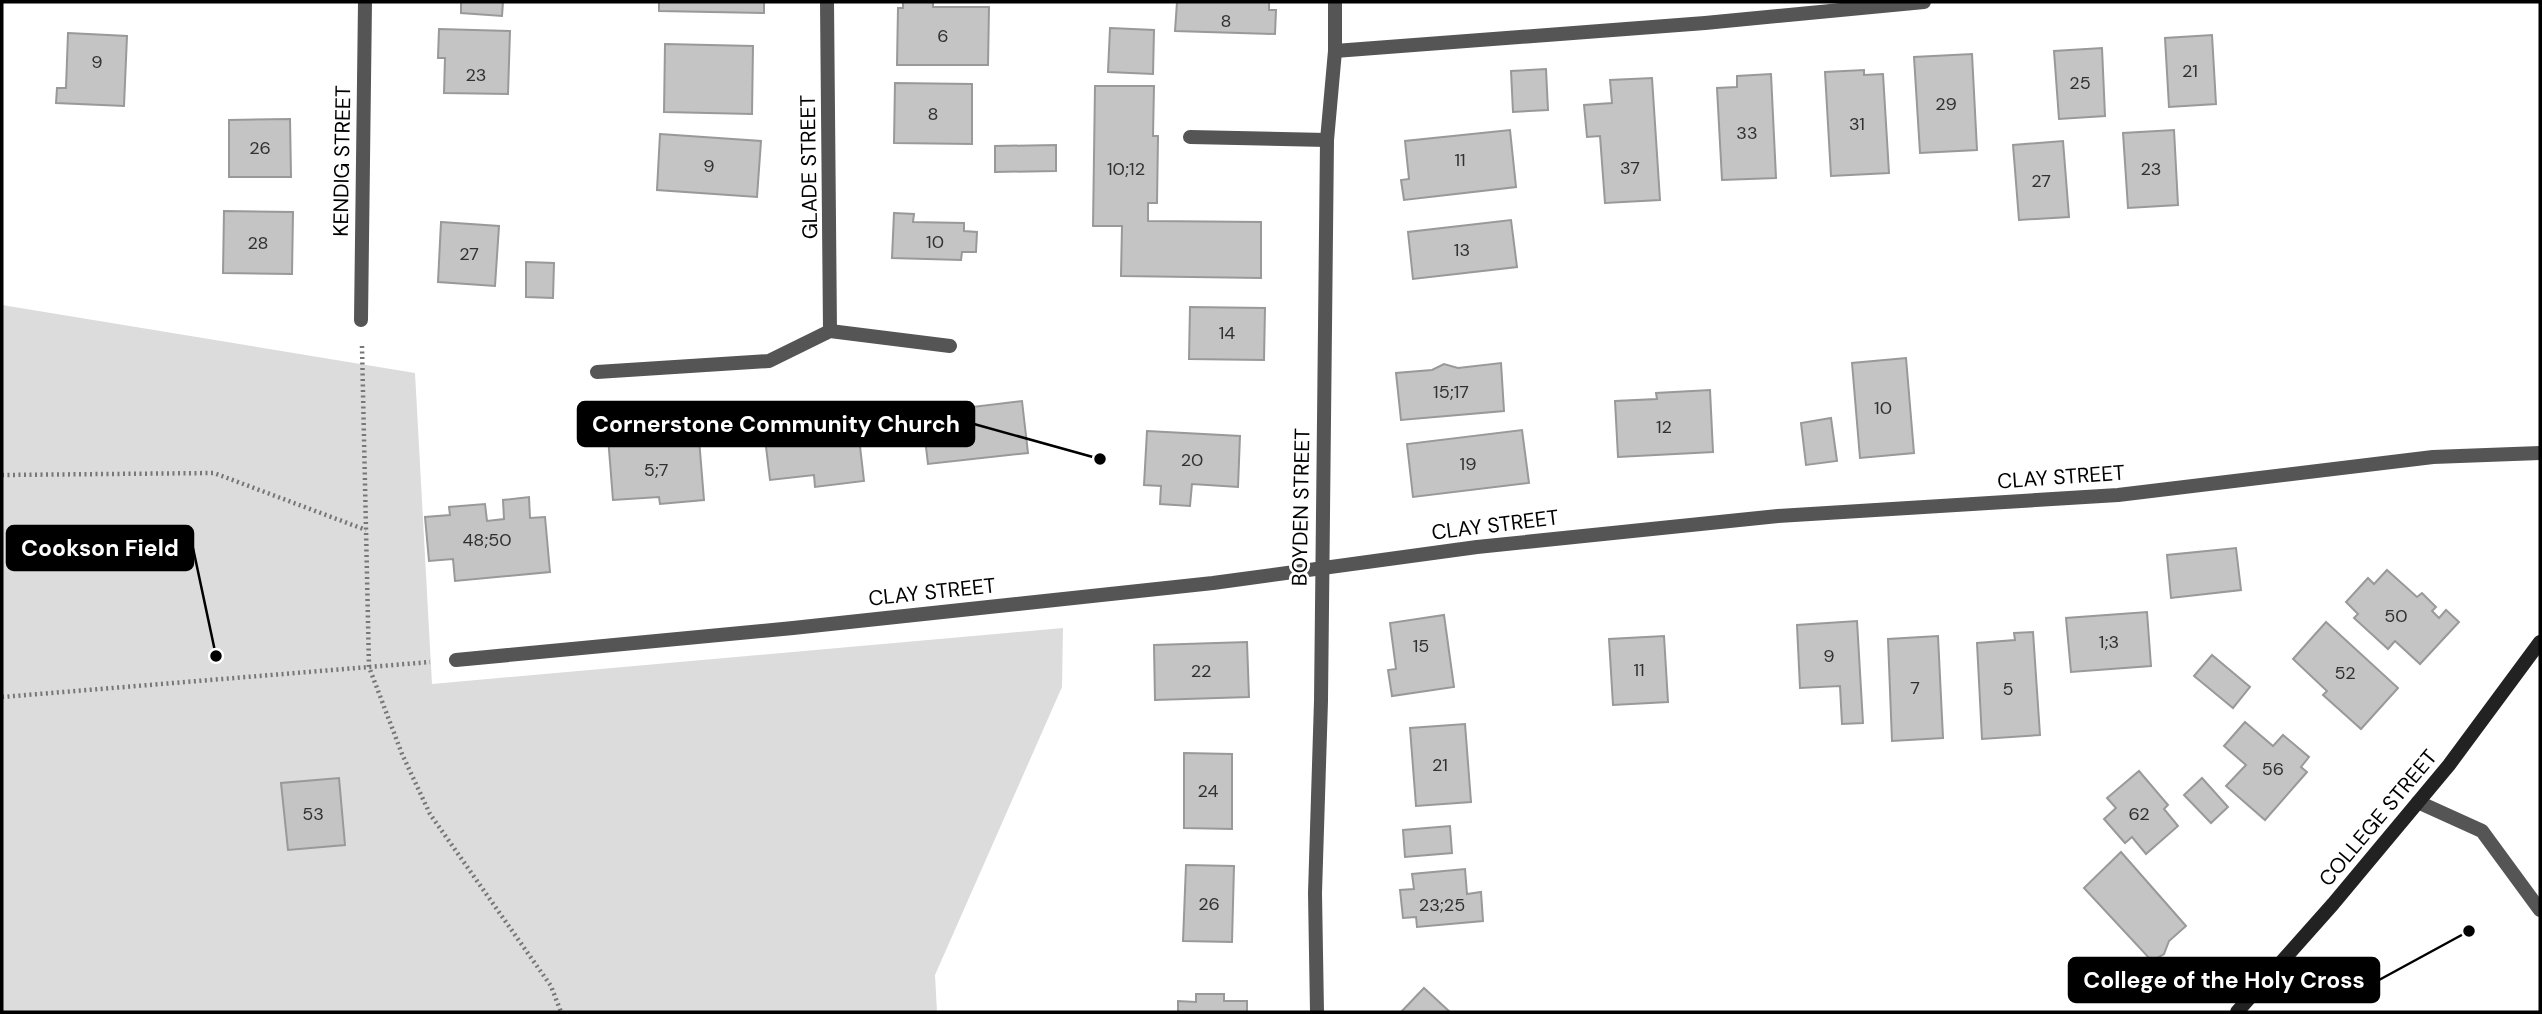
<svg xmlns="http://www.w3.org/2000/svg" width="2542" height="1014" font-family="'DM Sans',sans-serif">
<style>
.green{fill:#dcdcdc}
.building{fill:#c4c4c4;stroke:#999;stroke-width:2}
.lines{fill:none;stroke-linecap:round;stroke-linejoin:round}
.path{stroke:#777;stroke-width:4.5;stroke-dasharray:2 3.5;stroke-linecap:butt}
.lane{stroke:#555;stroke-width:14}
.street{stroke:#555;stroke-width:14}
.secondary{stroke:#222;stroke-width:14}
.labels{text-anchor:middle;stroke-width:6;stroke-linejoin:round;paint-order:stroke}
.number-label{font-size:18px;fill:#313131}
.street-label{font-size:21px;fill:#000;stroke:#fff}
.leader{fill:none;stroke:#000;stroke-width:2.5}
.callout-dot{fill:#000;stroke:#fff;stroke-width:2.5}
.callout{fill:#000;stroke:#000;stroke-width:2.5}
.callout-label{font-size:23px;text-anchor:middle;font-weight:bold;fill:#fff}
</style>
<rect width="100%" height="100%" fill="#fff"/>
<polygon class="green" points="2,305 415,373 432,684 1063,628 1062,687 935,975 937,1012 2,1012"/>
<g class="building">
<polygon points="461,2 503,2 502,16 461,13"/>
<polygon points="659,2 764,2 764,13 659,11"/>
<polygon points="903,2 933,2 933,7 989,7 988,65 897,65 898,8 903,8"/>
<polygon points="1177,2 1269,2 1269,10 1276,10 1275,34 1175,31"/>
<polygon points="1110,28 1154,30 1153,74 1108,72"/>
<polygon points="439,29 510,31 508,94 444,93 445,58 438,58"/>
<polygon points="68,33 127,36 124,106 56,103 57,88 66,88"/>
<polygon points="2212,35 2216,104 2169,107 2165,38"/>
<polygon points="665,44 753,46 752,114 664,112"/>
<polygon points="2102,48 2105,116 2059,119 2054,51"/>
<polygon points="1972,54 1977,150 1920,153 1914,57"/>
<polygon points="1546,69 1548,110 1513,112 1511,71"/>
<polygon points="1864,70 1864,75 1883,74 1889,173 1831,176 1825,72"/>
<polygon points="1771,74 1776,178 1722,180 1717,88 1737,87 1737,76"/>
<polygon points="1652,78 1660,200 1605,203 1600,136 1587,137 1584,105 1612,103 1610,80"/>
<polygon points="895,83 972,84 972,144 894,143"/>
<polygon points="1095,86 1154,86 1153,136 1158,136 1157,203 1148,203 1148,221 1261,222 1261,278 1121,276 1122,226 1093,226"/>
<polygon points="290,119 291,177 229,177 229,120"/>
<polygon points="1510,130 1516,187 1404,200 1401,180 1409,179 1405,141"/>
<polygon points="2174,130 2178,205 2128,208 2123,133"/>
<polygon points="660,134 761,141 757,197 657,190"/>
<polygon points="2063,141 2069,217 2019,220 2013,145"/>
<polygon points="1056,145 1056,171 995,172 995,146"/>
<polygon points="224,211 293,212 292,274 223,273"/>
<polygon points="894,213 914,214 913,222 964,223 964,231 977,232 976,252 962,252 961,260 892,258"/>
<polygon points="1511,220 1517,267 1413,279 1408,232"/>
<polygon points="441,222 499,226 495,286 438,282"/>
<polygon points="526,262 554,263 553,298 526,297"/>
<polygon points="1190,307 1265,308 1264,360 1189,359"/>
<polygon points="1906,358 1914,453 1860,458 1852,363"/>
<polygon points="1501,363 1504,411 1401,420 1396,373 1432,370 1444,364 1458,368"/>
<polygon points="1710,390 1713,452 1618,457 1615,401 1657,399 1656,393"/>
<polygon points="1022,401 1028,453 928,464 922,413"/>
<polygon points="810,417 811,426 857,420 864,481 815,487 814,475 770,480 763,422"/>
<polygon points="1831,418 1837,461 1806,465 1801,423"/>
<polygon points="1522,430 1529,483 1413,497 1407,444"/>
<polygon points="1147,431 1240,436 1238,487 1192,484 1190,506 1160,504 1161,486 1144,485"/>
<polygon points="653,434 654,442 699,439 704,500 660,504 659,497 613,500 608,437"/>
<polygon points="529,497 530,518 545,517 550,572 455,581 453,559 429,561 425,517 450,515 449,507 485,504 487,521 504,519 503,500"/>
<polygon points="2236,548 2241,590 2171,598 2167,555"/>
<polygon points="2387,570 2417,597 2422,593 2436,607 2432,611 2439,618 2446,610 2459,622 2420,664 2395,641 2388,649 2354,618 2358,614 2346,602 2368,578 2374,584"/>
<polygon points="2147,612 2151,666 2071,672 2066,618"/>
<polygon points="1444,615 1454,687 1392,696 1388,670 1396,669 1390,623"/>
<polygon points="1857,621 1863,723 1842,724 1840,686 1800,688 1797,625"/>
<polygon points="2326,622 2398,688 2361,729 2323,695 2327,691 2293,659"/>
<polygon points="2033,632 2040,735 1982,739 1977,643 2015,640 2014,633"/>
<polygon points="1664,636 1668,702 1613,705 1609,639"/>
<polygon points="1938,636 1943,738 1892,741 1888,639"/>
<polygon points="1247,642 1249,697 1155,700 1154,645"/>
<polygon points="2212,655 2250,687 2233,708 2194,676"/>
<polygon points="2245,722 2273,746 2283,735 2309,757 2301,767 2307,772 2265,820 2226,786 2246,765 2224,746"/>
<polygon points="1465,724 1471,802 1416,806 1410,728"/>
<polygon points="1184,753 1232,754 1232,829 1184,828"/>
<polygon points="2139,771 2168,805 2164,809 2178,826 2146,854 2132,837 2125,843 2104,819 2116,808 2107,798"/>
<polygon points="339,778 345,845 288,850 281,783"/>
<polygon points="2202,778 2228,807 2211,823 2184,795"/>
<polygon points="1450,826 1452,853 1405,857 1403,830"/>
<polygon points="2121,852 2186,926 2169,941 2164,954 2157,958 2150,959 2084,888"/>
<polygon points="1186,865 1234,866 1232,942 1183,941"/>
<polygon points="1465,869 1467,894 1481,892 1483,921 1417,927 1416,917 1403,918 1400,890 1414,889 1412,874"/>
<polygon points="1424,988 1450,1012 1401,1012"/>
<polygon points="1196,994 1224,994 1224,1001 1247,1001 1247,1012 1178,1012 1178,1001 1196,1002"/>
</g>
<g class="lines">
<g class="path">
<polyline points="362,346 369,667 402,754 430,814 551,986 561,1012"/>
<polyline points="2,475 214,473 366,530"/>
<polyline points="2,697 430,662"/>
</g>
<g class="lane">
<polyline points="1190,137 1327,140"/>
<polyline points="2418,802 2482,831 2540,910"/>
</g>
<g class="street">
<polyline points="827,2 830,331"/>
<polyline points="1335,51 1705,23 1924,2"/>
<polyline points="361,320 365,2"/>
<polyline points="597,372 769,361 830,331 950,346"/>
<polyline points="456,660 793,628 1213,583 1477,547 1778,516 2118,495 2433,457 2540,453"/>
<polyline points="1317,1012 1315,893 1321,701 1327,140 1335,51 1335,2"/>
</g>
<polyline class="secondary" points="2237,1012 2333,904 2449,765 2540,642"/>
</g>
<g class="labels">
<g class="number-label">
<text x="1226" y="27">8</text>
<text x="943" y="42">6</text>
<text x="97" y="68">9</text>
<text x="2190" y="77">21</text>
<text x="476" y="81">23</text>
<text x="2080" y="89">25</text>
<text x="1946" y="110">29</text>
<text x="933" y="120">8</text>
<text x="1857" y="130">31</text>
<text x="1747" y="139">33</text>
<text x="260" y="154">26</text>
<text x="1460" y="166">11</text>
<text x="709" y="172">9</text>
<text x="1630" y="174">37</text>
<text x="1126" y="175">10;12</text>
<text x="2151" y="175">23</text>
<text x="2041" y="187">27</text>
<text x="935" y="248">10</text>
<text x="258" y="249">28</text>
<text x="1462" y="256">13</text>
<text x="469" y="260">27</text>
<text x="1227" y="339">14</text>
<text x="1451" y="398">15;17</text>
<text x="1883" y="414">10</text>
<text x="1664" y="433">12</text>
<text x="1192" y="466">20</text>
<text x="1468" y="470">19</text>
<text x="656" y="476">5;7</text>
<text x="487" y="546">48;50</text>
<text x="2396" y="622">50</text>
<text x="2109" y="648">1;3</text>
<text x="1421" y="652">15</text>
<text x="1829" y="662">9</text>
<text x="1639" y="676">11</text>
<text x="1201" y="677">22</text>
<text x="2345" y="679">52</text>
<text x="1915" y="694">7</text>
<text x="2008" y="695">5</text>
<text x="1440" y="771">21</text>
<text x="2273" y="775">56</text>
<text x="1208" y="797">24</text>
<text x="313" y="820">53</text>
<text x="2139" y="820">62</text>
<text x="1209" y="910">26</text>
<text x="1442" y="911">23;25</text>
</g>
<g class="street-label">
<text transform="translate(342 161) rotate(-89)" y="7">KENDIG STREET</text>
<text transform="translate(809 167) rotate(-91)" y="7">GLADE STREET</text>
<text transform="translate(2061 477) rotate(-4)" y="7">CLAY STREET</text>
<text transform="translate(1301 507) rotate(-89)" y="7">BOYDEN STREET</text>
<text transform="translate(1495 525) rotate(-7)" y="7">CLAY STREET</text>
<text transform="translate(932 592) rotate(-6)" y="7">CLAY STREET</text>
<text transform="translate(2378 818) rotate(-50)" y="7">COLLEGE STREET</text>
</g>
</g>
<path class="leader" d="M1100 459L974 424M216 656L193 548M2469 931L2379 980"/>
<g class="callout-dot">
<circle cx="1100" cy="459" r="7"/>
<circle cx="216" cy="656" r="7"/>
<circle cx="2469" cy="931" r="7"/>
</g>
<g class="callout">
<rect x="578" y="402" width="396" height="44" rx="7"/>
<rect x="7" y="526" width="186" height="44" rx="7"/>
<rect x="2069" y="958" width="310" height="44" rx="7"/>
</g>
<g class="callout-label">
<text x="776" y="432">Cornerstone Community Church</text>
<text x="100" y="556">Cookson Field</text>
<text x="2224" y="988">College of the Holy Cross</text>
</g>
<rect width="2542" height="1014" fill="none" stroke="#000000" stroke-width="7"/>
</svg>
